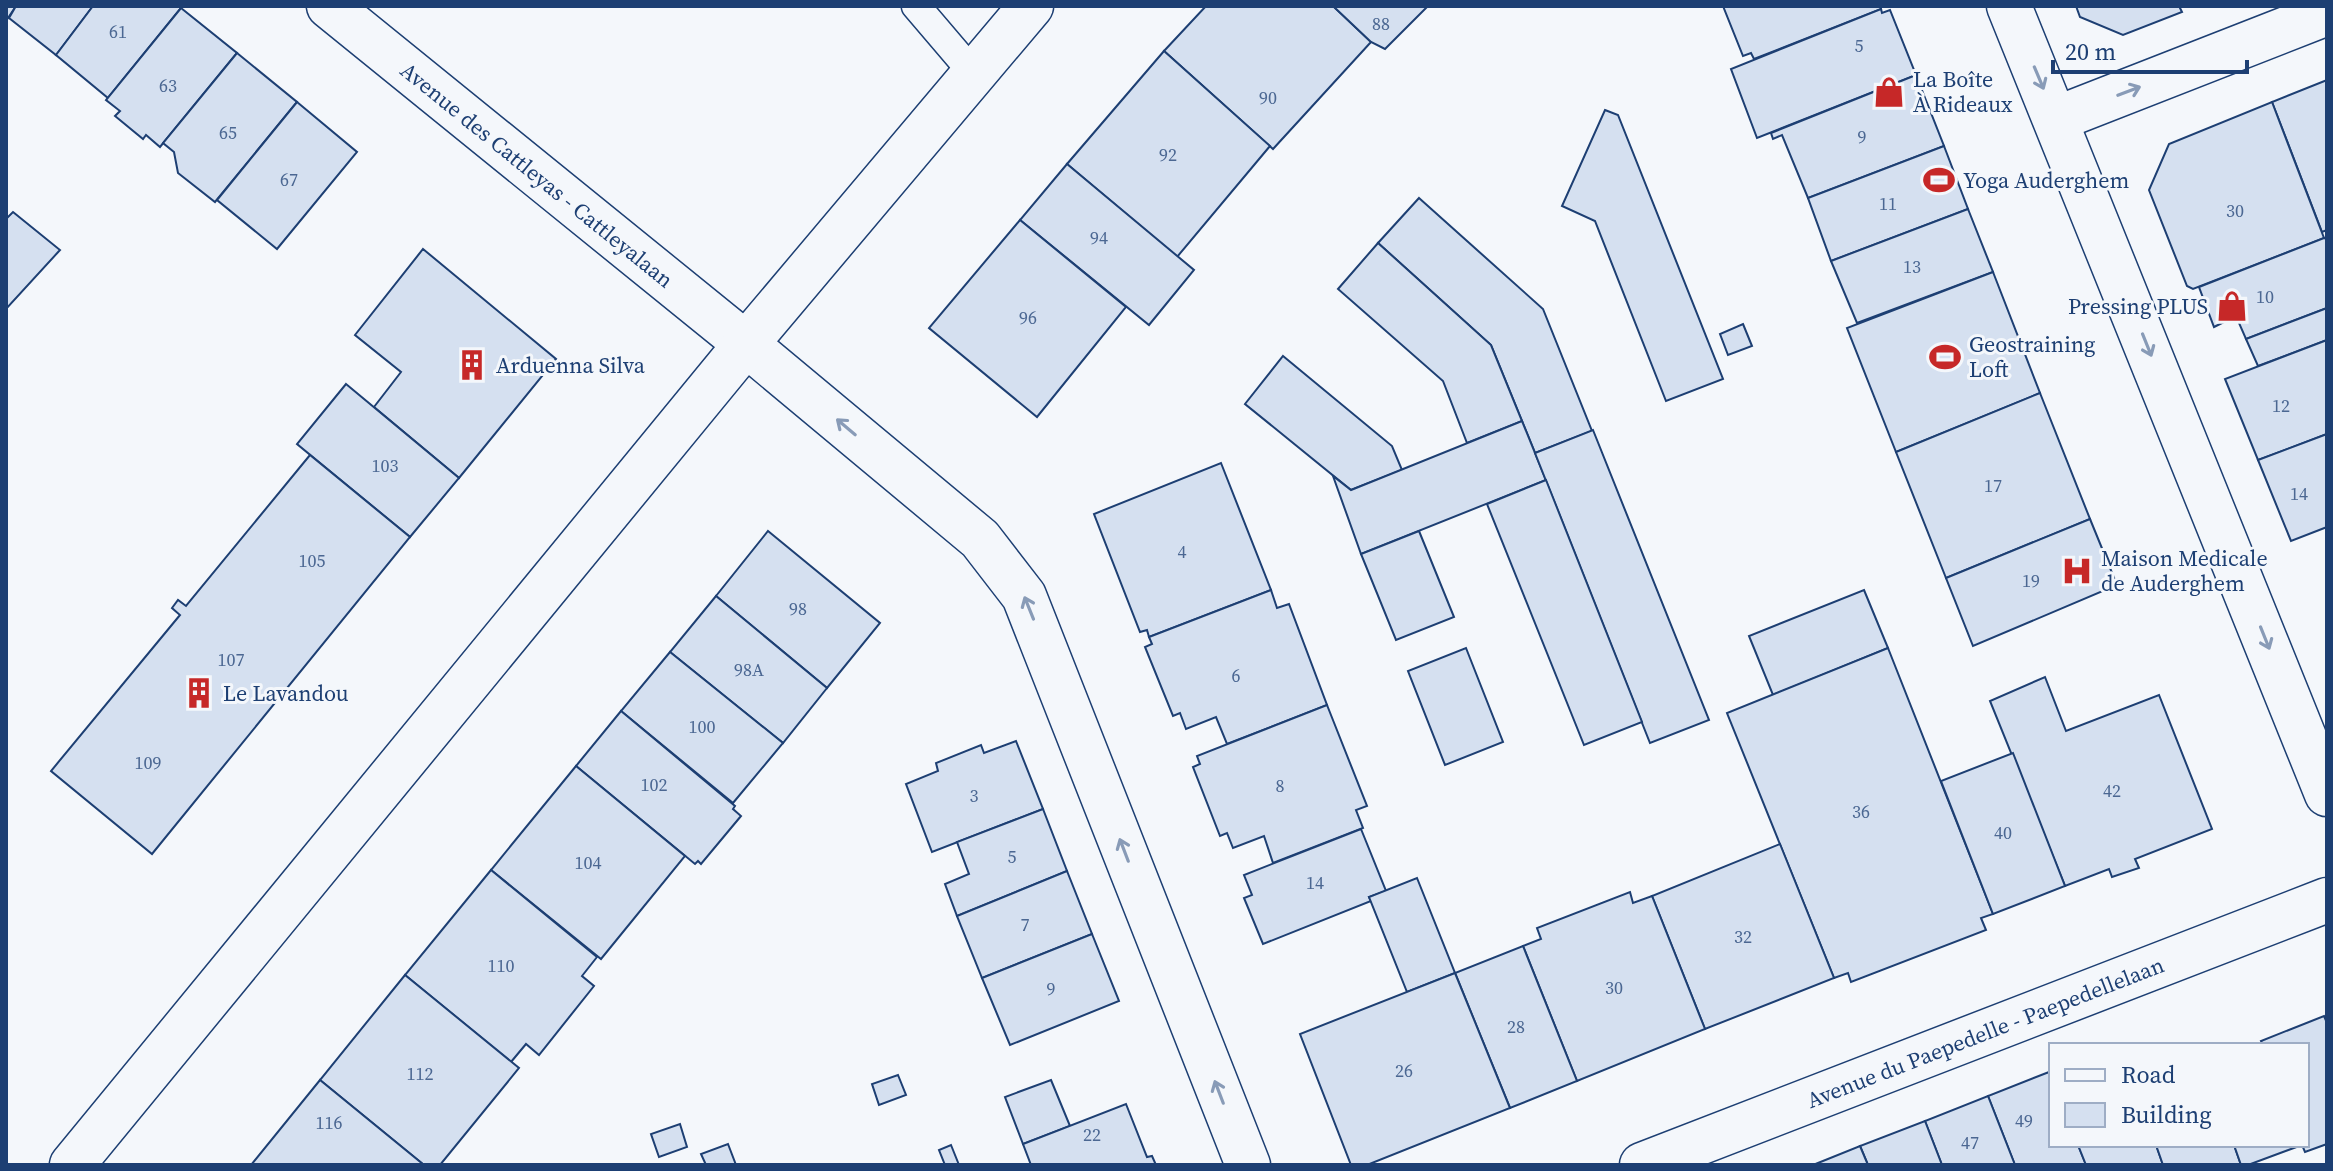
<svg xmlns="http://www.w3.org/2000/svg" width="2333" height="1171" font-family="'Source Serif 4',serif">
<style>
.building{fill:#d5e0f0;stroke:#1d3f73;stroke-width:2}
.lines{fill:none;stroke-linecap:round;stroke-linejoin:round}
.lane-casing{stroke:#1d3f73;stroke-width:31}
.street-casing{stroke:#1d3f73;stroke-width:47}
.lane{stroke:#f4f7fb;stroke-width:28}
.street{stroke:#f4f7fb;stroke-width:44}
.oneway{stroke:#889bb7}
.labels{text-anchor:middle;stroke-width:6;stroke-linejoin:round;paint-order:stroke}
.number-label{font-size:18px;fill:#4b6792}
.poi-label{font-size:22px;fill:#1d3f73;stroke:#f4f7fb;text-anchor:start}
.street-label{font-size:22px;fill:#1d3f73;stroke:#f4f7fb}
</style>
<rect width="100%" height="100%" fill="#f4f7fb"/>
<g class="building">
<polygon points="6,6 16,6 6,21"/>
<polygon points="16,6 93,6 56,55 9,18"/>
<polygon points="93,6 178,6 181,8 108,98 56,55"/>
<polygon points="1206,6 1333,6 1371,42 1273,149 1164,51"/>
<polygon points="1333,6 1428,6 1385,49 1371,42"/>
<polygon points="1723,6 1880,6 1881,9 1754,59 1751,53 1743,56"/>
<polygon points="2076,6 2179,6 2182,12 2123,35 2080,17"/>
<polygon points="181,8 237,53 160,147 146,135 143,139 115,116 120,111 106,100"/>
<polygon points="1881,9 1882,13 1890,10 1916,75 1757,138 1731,69"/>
<polygon points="1164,51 1270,146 1177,257 1067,164"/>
<polygon points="237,53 297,102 215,202 178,173 174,152 163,143"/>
<polygon points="1916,75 1944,146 1808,198 1782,135 1773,139 1771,133"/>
<polygon points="2327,80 2327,230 2322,232 2272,102"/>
<polygon points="297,102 357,152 277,249 217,200"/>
<polygon points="2272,102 2324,238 2193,289 2187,286 2149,190 2169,144"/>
<polygon points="1605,110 1618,115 1723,379 1666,401 1595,221 1562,206"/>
<polygon points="1944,146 1968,209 1831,261 1808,198"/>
<polygon points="1067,164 1194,270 1149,325 1020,220"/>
<polygon points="1419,198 1543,309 1592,431 1535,453 1491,345 1378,243"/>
<polygon points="1968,209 1993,272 1857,323 1831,261"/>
<polygon points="13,212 60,250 6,309 6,219"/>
<polygon points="1020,220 1126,307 1037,417 929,328"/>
<polygon points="2324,238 2327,239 2327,308 2246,339 2236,316 2214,327 2199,287"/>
<polygon points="1378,243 1491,345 1522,421 1467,443 1443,381 1338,289"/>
<polygon points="423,249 556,359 459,478 374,407 401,372 355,335"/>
<polygon points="1993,272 2040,393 1896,452 1847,328"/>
<polygon points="2327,308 2327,340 2258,366 2246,339"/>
<polygon points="1743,324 1752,346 1728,355 1720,334"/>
<polygon points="2327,340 2327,434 2258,460 2225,379"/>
<polygon points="1283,356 1392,446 1402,470 1351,490 1245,404"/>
<polygon points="346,384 459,478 410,537 297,444"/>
<polygon points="2040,393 2090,519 1946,578 1896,452"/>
<polygon points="1522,421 1546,480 1361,554 1333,476 1351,490"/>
<polygon points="1593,430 1709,720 1650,743 1535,453"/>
<polygon points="2327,434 2327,527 2291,541 2258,460"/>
<polygon points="310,455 410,537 152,854 51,771 180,615 172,608 178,600 186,606"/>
<polygon points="1221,463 1271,590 1149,637 1147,630 1140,632 1094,514"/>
<polygon points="1546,480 1642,722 1584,745 1487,504"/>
<polygon points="2090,519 2117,585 1973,646 1946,578"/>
<polygon points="768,531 880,623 827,688 716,596"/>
<polygon points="1419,531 1454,617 1396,640 1361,554"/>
<polygon points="1271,590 1277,608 1289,604 1327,705 1227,744 1216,717 1186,729 1180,713 1173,716 1145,647 1152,644 1149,637"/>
<polygon points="1864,590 1888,648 1773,695 1749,636"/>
<polygon points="716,596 827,688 783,743 670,652"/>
<polygon points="1466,648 1503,742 1445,765 1408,671"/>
<polygon points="1888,648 1993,914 1981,918 1986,930 1851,982 1848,973 1834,978 1727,713"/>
<polygon points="670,652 783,743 733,803 621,711"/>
<polygon points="2045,677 2066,731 2159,695 2212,829 2135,859 2139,868 2112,877 2109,869 2065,886 1990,701"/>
<polygon points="1327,705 1367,806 1356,810 1363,828 1273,863 1264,836 1233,848 1227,833 1220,836 1193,767 1200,764 1197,756"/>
<polygon points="621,711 735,806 733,809 741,816 701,864 698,861 695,864 576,766"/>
<polygon points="1016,741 1043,809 932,852 906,784 938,771 936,763 981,745 984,753"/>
<polygon points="2013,753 2065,886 1993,914 1941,781"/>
<polygon points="576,766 685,856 601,959 491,870"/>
<polygon points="1043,809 1067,871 957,916 945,884 969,874 957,842"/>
<polygon points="1361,829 1386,891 1369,897 1371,901 1263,944 1244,898 1252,895 1244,875"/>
<polygon points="1780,844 1834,978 1705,1029 1652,896"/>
<polygon points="491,870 597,957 582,976 594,986 539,1055 526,1044 511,1062 405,975"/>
<polygon points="1067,871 1092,934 982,978 957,916"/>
<polygon points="1417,878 1455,973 1407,992 1369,897"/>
<polygon points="1630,892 1633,903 1652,896 1705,1029 1577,1081 1523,946 1541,939 1537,928"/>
<polygon points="1092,934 1119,1001 1010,1045 982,978"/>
<polygon points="1523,946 1577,1081 1510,1108 1455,973"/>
<polygon points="1455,973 1510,1108 1367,1165 1351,1165 1300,1034"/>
<polygon points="405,975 519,1068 440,1165 424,1165 320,1080"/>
<polygon points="2324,1016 2327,1023 2327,1144 2305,1152 2302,1145 2307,1145 2307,1045 2263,1045 2261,1041"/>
<polygon points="2049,1072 2051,1145 2078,1145 2086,1165 2015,1165 1988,1096"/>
<polygon points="898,1075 906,1095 879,1105 872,1084"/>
<polygon points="320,1080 424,1165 251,1165"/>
<polygon points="1051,1080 1070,1126 1023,1144 1005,1097"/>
<polygon points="1988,1096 2015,1165 1942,1165 1925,1121"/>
<polygon points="1126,1104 1147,1157 1152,1156 1156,1165 1031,1165 1023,1144"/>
<polygon points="1925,1121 1942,1165 1868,1165 1860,1146"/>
<polygon points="680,1124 687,1147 659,1157 651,1134"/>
<polygon points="728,1144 736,1165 706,1165 701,1154"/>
<polygon points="951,1145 959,1165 945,1165 939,1150"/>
<polygon points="2078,1145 2156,1145 2163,1165 2086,1165"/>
<polygon points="2156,1145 2234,1145 2241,1165 2163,1165"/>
<polygon points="2234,1145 2302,1145 2248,1165 2241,1165"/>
<polygon points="1860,1146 1868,1165 1813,1165"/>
</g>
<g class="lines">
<defs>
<polyline id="lane" points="916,6 974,74"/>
<g id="street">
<path id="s1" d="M329,6L746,344L980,539L1024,596L1248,1165"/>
<polyline points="2009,6 2327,794"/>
<polyline points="2056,119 2327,13"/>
<polyline points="72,1165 746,344 1031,6"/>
<path id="s2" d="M1642,1165L2327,900"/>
</g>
</defs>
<use href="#lane" class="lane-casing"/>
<use href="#street" class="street-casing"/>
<use href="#lane" class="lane"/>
<use href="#street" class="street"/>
</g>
<defs><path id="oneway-shaft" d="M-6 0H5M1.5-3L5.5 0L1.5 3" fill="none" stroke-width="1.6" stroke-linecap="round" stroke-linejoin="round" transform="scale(2)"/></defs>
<g class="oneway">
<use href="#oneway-shaft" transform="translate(2039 78) rotate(67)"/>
<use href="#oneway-shaft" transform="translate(2129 91) rotate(-21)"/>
<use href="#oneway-shaft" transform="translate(2147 345) rotate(68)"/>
<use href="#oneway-shaft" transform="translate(846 427) rotate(-140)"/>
<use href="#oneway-shaft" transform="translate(1029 608) rotate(-112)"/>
<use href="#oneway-shaft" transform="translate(2265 638) rotate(68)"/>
<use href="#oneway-shaft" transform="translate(1124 850) rotate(-111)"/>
<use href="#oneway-shaft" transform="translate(1219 1092) rotate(-111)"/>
</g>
<defs>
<symbol id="shop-bare" viewBox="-9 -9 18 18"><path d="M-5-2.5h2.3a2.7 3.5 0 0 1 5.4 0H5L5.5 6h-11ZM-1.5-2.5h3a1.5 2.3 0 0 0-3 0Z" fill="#c62828" stroke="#f4f7fb" stroke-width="2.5" paint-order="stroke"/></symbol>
<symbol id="stadium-bare" viewBox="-9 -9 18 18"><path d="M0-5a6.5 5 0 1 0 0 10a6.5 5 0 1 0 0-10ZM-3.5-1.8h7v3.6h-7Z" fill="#c62828" stroke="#f4f7fb" stroke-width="2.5" paint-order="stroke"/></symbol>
<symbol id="building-bare" viewBox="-9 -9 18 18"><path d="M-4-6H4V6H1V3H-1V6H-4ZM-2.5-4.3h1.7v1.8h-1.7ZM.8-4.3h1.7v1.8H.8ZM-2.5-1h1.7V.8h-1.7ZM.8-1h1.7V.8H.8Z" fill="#c62828" stroke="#f4f7fb" stroke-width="2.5" paint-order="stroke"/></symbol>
<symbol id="hospital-bare" viewBox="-9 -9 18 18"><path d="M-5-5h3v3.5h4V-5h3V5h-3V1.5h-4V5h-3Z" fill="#c62828" stroke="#f4f7fb" stroke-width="2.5" paint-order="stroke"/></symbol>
</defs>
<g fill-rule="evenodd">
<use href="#shop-bare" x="1867" y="70" width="44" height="44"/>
<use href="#stadium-bare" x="1917" y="158" width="44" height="44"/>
<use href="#shop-bare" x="2210" y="284" width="44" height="44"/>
<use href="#stadium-bare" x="1923" y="335" width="44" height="44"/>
<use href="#building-bare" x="450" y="343" width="44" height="44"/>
<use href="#hospital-bare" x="2055" y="549" width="44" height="44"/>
<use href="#building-bare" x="177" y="671" width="44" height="44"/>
</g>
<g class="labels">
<g class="number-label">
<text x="1381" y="30">88</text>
<text x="118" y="38">61</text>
<text x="1859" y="52">5</text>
<text x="168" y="92">63</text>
<text x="1268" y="104">90</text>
<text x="228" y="139">65</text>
<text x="1862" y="143">9</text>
<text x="1168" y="161">92</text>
<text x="289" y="186">67</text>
<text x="1888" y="210">11</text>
<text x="2235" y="217">30</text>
<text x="1099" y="244">94</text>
<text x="1912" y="273">13</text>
<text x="2265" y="303">10</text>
<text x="1028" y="324">96</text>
<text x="2281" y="412">12</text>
<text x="385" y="472">103</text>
<text x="1993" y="492">17</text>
<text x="2299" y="500">14</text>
<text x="1182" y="558">4</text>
<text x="312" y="567">105</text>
<text x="2031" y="587">19</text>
<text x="798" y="615">98</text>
<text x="231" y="666">107</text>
<text x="749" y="676">98A</text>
<text x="1236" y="682">6</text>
<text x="702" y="733">100</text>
<text x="148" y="769">109</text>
<text x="654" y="791">102</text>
<text x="1280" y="792">8</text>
<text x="2112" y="797">42</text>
<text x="974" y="802">3</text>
<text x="1861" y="818">36</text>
<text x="2003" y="839">40</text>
<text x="1012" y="863">5</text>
<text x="588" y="869">104</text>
<text x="1315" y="889">14</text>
<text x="1025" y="931">7</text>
<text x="1743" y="943">32</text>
<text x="501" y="972">110</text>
<text x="1614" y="994">30</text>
<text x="1051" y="995">9</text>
<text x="1516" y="1033">28</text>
<text x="1404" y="1077">26</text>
<text x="420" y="1080">112</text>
<text x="2024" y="1127">49</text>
<text x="329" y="1129">116</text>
<text x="1092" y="1141">22</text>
<text x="1970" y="1149">47</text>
</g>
<g class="poi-label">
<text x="1913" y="87">La Boîte<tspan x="1913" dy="25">À Rideaux</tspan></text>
<text x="1963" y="188">Yoga Auderghem</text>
<text x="2208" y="314" text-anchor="end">Pressing PLUS</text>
<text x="1969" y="352">Geostraining<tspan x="1969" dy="25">Loft</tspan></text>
<text x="496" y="373">Arduenna Silva</text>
<text x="2101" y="566">Maison Medicale<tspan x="2101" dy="25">de Auderghem</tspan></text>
<text x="223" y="701">Le Lavandou</text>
</g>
<g class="street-label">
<text dy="8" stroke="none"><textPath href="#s1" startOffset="268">Avenue des Cattleyas - Cattleyalaan</textPath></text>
<text dy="8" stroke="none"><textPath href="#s2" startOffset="368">Avenue du Paepedelle - Paepedellelaan</textPath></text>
</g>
</g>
<rect width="2333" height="1171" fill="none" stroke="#1d3f73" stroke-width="16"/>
<rect x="2049" y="1043" width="260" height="104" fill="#f4f7fb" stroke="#9eadc5" stroke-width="2"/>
<rect x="2065" y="1069" width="40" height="12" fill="#f4f7fb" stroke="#9eadc5" stroke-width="2"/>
<text x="2121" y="1083" font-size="24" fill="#1d3f73">Road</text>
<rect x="2065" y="1103" width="40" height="24" fill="#d5e0f0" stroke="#9eadc5" stroke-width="2"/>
<text x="2121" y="1123" font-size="24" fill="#1d3f73">Building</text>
<path d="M2053 60v12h194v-12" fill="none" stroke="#1d3f73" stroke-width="4"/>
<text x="2065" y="60" font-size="24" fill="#1d3f73" stroke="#f4f7fb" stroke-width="6" paint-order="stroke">20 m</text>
</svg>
